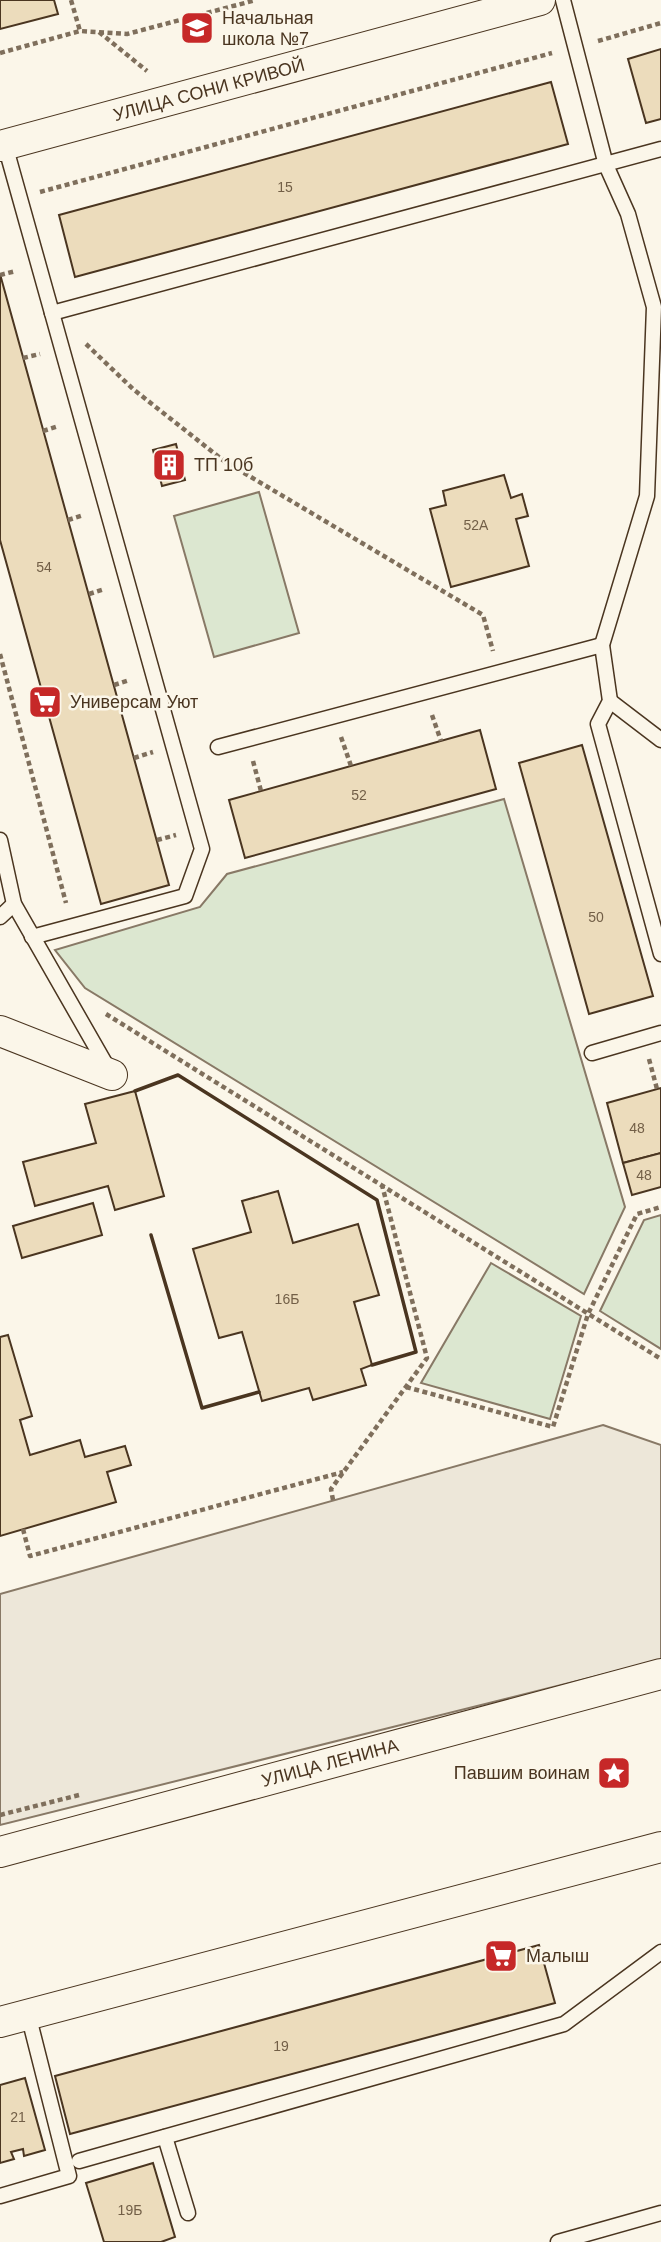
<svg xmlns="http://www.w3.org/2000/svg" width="661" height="2242" font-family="Helvetica,sans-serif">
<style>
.green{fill:#dce7d0;stroke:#887966;stroke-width:2}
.parking{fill:#ede7d9;stroke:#887966;stroke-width:2}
.building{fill:#ecdcbc;stroke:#4a3520;stroke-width:2}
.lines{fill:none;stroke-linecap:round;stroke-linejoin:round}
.lane-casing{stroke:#4a3520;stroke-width:17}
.street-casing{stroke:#4a3520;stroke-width:32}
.path{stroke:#7f6f5c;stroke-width:4.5;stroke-dasharray:5 3.5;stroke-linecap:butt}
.lane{stroke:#fbf6e9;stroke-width:14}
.street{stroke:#fbf6e9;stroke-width:30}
.wall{stroke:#4a3520;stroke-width:3.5}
.labels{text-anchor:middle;stroke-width:5;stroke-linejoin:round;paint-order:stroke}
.number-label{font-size:14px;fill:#725f47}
.poi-label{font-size:18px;fill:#4a3520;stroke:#fbf6e9;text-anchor:start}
.street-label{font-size:18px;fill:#4a3520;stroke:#fbf6e9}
</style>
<rect width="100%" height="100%" fill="#fbf6e9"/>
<g class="green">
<polygon points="259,492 299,633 214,657 174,516"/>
<polygon points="504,799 625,1207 584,1294 85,988 55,950 200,907 227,874"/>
<polygon points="661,1215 661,1349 600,1311 644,1220"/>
<polygon points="491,1263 581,1316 550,1419 421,1383"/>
</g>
<polygon class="parking" points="603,1425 661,1445 661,1660 0,1825 0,1594"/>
<g class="building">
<polygon points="0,0 54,0 58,14 0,29"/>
<polygon points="661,49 661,119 646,123 628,59"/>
<polygon points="551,82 568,144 75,277 59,215"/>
<polygon points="0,274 169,885 101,904 0,540"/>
<polygon points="176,444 185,480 162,486 153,450"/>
<polygon points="504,475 511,498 522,494 528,516 516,519 529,566 451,587 430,509 446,505 443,491"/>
<polygon points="480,730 496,789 245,858 229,800"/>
<polygon points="582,745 653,996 589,1014 519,763"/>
<polygon points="661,1088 661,1153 623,1163 607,1103"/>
<polygon points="135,1091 164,1196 115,1210 108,1186 35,1206 23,1162 96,1143 85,1104"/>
<polygon points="661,1153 661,1187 632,1195 623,1163"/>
<polygon points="278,1191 293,1243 358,1224 379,1295 354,1302 372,1365 361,1369 366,1385 313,1400 309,1388 262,1401 242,1332 219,1338 193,1249 251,1232 242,1201"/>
<polygon points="93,1203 102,1235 22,1258 13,1226"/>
<polygon points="8,1335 32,1416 20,1420 30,1455 80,1440 85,1457 125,1446 131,1465 107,1472 116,1502 0,1536 0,1337"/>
<polygon points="539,1945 555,2003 70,2134 55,2076"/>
<polygon points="25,2078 45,2150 24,2156 23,2149 11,2152 14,2159 0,2163 0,2085"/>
<polygon points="153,2163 175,2237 161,2242 104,2242 86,2183"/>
</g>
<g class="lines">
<defs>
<g id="lane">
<polyline points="563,0 606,165 628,214 654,307 647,496 602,645 610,701 598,724 661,954"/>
<polyline points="5,145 202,849 185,896 32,937"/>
<polyline points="52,313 661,149"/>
<polyline points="610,701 661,740"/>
<polyline points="218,747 602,645"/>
<polyline points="0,840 14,904 109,1070"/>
<polyline points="0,917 14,904"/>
<polyline points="592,1053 661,1033"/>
<polyline points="165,2137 188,2213"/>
<polyline points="79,2161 564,2024 661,1952"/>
<polyline points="0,2196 69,2176 28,2014"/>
<polyline points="558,2242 661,2213"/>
</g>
<g id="street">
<polyline points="0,146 540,0"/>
<polyline points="0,1031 112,1075"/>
<polyline points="0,1852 661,1674"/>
<polyline points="0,2022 661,1847"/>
</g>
</defs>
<use href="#lane" class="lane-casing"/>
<use href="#street" class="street-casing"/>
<g class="path">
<polyline points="71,0 80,31"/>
<polyline points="99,32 147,71"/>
<polyline points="598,41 661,23"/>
<polyline points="0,53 80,31 127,34 256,0"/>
<polyline points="40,192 552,53"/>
<polyline points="0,275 16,271"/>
<polyline points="86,344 133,389 224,461 483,615 493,651"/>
<polyline points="23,358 40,354"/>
<polyline points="43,431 59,426"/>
<polyline points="68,520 84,515"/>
<polyline points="89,594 105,589"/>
<polyline points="0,654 66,903"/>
<polyline points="114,685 130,680"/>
<polyline points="432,715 441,741"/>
<polyline points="341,737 351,766"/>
<polyline points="134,758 153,752"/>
<polyline points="253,761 261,791"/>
<polyline points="157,840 176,835"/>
<polyline points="106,1014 661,1359"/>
<polyline points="649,1059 657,1089"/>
<polyline points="406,1387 553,1427 588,1314 637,1214 661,1207"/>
<polyline points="333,1500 331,1489 427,1358 382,1185"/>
<polyline points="23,1529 30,1556 343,1472"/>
<polyline points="0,1815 79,1795"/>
</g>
<use href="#lane" class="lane"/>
<use href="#street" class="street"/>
<g class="wall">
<polyline points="135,1091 178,1075 377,1200 416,1352 372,1365"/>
<polyline points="151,1235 202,1408 259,1392"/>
</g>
</g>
<defs>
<symbol id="school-square" viewBox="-11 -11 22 22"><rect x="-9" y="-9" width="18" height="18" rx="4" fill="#c62828" stroke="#fbf6e9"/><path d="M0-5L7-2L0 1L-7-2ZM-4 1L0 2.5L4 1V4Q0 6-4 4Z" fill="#fff"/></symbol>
<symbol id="building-square" viewBox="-11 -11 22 22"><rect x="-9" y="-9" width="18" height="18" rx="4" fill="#c62828" stroke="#fbf6e9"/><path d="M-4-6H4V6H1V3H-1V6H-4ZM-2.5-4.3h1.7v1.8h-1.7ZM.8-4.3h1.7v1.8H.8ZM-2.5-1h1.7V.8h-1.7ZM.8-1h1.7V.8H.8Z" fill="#fff"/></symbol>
<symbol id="supermarket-square" viewBox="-11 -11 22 22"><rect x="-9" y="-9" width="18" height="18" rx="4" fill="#c62828" stroke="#fbf6e9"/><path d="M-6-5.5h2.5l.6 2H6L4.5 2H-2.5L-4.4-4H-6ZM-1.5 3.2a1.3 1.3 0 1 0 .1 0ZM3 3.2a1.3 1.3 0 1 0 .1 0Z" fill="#fff"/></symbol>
<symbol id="sight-square" viewBox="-11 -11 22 22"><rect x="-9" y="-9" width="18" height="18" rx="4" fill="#c62828" stroke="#fbf6e9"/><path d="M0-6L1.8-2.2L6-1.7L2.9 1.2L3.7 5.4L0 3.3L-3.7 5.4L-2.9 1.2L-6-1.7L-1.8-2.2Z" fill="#fff"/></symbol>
</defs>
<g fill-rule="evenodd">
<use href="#school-square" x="178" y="9" width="38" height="38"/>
<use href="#building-square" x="150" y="446" width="38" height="38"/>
<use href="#supermarket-square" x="26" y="683" width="38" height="38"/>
<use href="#sight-square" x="595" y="1754" width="38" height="38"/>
<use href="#supermarket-square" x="482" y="1937" width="38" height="38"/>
</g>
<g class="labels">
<g class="number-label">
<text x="285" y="192">15</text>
<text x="476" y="530">52А</text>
<text x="44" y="572">54</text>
<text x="359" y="800">52</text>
<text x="596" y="922">50</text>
<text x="637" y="1133">48</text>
<text x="644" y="1180">48</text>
<text x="287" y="1304">16Б</text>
<text x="281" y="2051">19</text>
<text x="18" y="2122">21</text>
<text x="130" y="2215">19Б</text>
</g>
<g class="poi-label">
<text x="222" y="24">Начальная<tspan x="222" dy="21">школа №7</tspan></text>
<text x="194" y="471">ТП 10б</text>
<text x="70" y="708">Универсам Уют</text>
<text x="590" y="1779" text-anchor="end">Павшим воинам</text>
<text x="526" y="1962">Малыш</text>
</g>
<g class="street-label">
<text transform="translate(209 90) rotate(-15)" y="6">УЛИЦА СОНИ КРИВОЙ</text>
<text transform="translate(330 1763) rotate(-15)" y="6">УЛИЦА ЛЕНИНА</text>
</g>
</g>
</svg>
